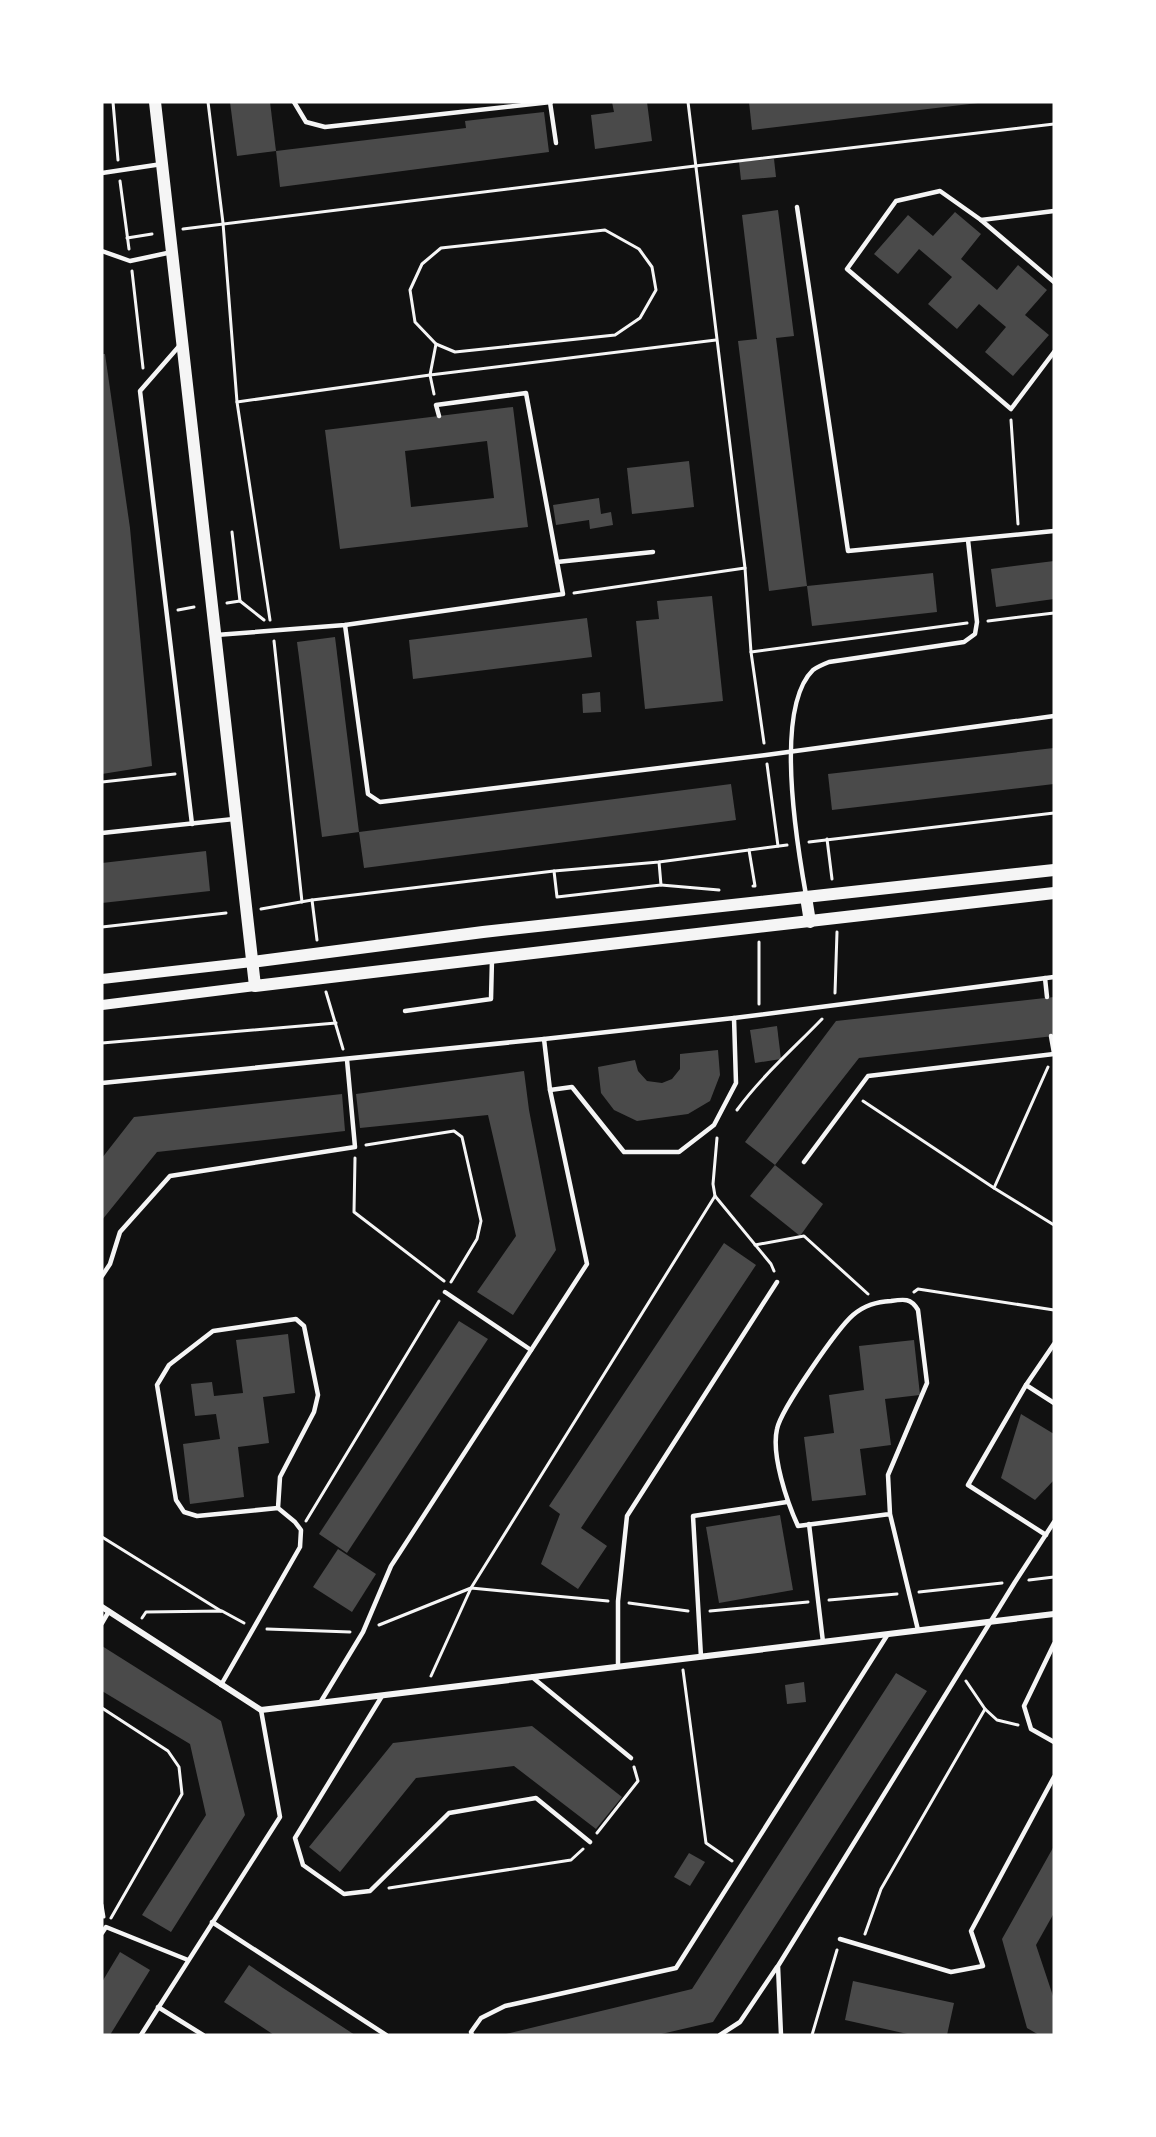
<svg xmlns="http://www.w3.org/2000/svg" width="1156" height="2137" font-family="'Alegreya Sans',sans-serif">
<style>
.building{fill:#4a4a4a;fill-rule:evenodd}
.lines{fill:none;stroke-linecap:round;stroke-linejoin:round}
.path{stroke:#f5f5f5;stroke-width:3}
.service{stroke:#f5f5f5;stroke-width:4.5}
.minor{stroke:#f5f5f5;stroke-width:6}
.tertiary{stroke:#f5f5f5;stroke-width:10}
.secondary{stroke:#f5f5f5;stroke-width:12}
</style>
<rect width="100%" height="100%" fill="#111"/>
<g class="building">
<polygon points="230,102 270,102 276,151 237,156"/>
<polygon points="612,102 647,102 652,141 595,149 591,115 614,112"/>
<polygon points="749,102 978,102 978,103 752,130"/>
<polygon points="544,112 549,152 280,187 276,151 466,128 465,121"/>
<polygon points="774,159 776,177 741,180 739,162"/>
<polygon points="778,210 794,336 776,338 807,586 769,591 738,341 757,339 742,215"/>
<polygon points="955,212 981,234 961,259 997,290 1018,265 1047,290 1025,315 1049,335 1013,376 985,352 1006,327 979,304 957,329 928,304 952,277 919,249 898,274 874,254 908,215 933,236"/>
<polygon points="102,354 105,354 130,528 152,766 102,774"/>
<path d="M513,407L528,527L340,549L325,430ZM487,441L494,498L411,507L405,451Z"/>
<polygon points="689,461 694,507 632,514 627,468"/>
<polygon points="599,498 601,514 611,512 613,525 590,529 589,520 556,525 553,505"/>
<polygon points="1054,561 1054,599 996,607 991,569"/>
<polygon points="933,573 937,612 812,626 807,586"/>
<polygon points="712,596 723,701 645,709 636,621 659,619 657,601"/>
<polygon points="587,618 592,657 413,679 409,640"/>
<polygon points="335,637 359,832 322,837 297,642"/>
<polygon points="600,692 601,712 583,713 582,694"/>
<polygon points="1054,748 1054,784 832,810 828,774"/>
<polygon points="731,784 736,820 364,868 359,832"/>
<polygon points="206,851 210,891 102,903 102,863"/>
<polygon points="1054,997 1054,1036 859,1058 775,1165 745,1142 836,1021"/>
<polygon points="777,1026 781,1059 755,1063 750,1030"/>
<polygon points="718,1050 720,1075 710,1101 688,1114 637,1121 614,1110 601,1093 598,1067 635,1060 638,1071 647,1081 662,1083 672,1079 680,1069 680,1054"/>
<polygon points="524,1071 529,1110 556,1250 513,1315 477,1292 516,1236 488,1115 360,1128 356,1094"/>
<polygon points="342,1094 345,1131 157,1152 102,1220 102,1158 134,1117"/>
<polygon points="775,1165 823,1204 800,1236 750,1196"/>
<polygon points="724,1243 756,1265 581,1528 607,1546 578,1589 541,1564 560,1514 549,1506"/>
<polygon points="459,1321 488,1339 347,1553 319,1534"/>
<polygon points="288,1334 295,1393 263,1397 269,1443 238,1447 244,1497 190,1504 183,1444 220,1439 216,1414 195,1416 191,1384 212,1382 214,1396 243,1393 236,1340"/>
<polygon points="914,1340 920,1395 885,1399 891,1445 860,1449 866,1495 812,1501 804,1437 834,1433 829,1395 864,1390 859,1346"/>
<polygon points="1021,1414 1054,1434 1054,1480 1035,1500 1001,1478"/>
<polygon points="780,1515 793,1590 719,1603 706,1527"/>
<polygon points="338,1549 376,1574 352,1612 313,1587"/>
<polygon points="102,1646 221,1721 245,1815 171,1932 142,1915 206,1815 190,1744 102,1691"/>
<polygon points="896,1673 927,1691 713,2022 657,2035 502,2035 692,1989"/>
<polygon points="804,1682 806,1702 787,1704 785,1685"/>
<polygon points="532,1726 622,1797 596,1829 514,1766 416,1778 340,1872 309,1847 393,1743"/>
<polygon points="1054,1846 1054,1913 1036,1945 1054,1999 1054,2035 1039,2035 1027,2028 1002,1939"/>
<polygon points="689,1853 705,1862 690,1886 674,1877"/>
<polygon points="120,1952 150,1970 110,2035 102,2035 102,1982"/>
<polygon points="249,1965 283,1988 355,2035 274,2035 224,2002"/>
<polygon points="853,1981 954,2003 947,2035 912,2035 845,2020"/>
</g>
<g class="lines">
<g class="path">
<polyline points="113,102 118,160"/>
<polyline points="208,102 223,223 237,402 270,620"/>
<polyline points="688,102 745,568 751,652 764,743"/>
<polyline points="120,181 129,249"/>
<polyline points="183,229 695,166 1054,124"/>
<polygon points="605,230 639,249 652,267 656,290 640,318 615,335 455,352 436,344 415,322 410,290 422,264 441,248"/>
<polyline points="127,238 152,234"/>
<polyline points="132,271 143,368"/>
<polyline points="436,344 430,375 716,340"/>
<polyline points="237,402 430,375 434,394"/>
<polyline points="1011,420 1018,524"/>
<polyline points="232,532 240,601"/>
<polyline points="574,593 745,568"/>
<polyline points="227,603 240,601 264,620"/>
<polyline points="178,610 194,607"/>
<polyline points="988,621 1054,613"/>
<polyline points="274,641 302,902"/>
<polyline points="751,652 967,623"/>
<polyline points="767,764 778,846"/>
<polyline points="102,782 175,774"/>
<polyline points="827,839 832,879"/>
<polyline points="809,842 1054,813"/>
<polyline points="749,850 755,886 753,886"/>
<polyline points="554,871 557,897 661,885 659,862"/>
<polyline points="661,885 719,890"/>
<polyline points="312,900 317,940"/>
<polyline points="261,909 312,900 554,871 659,862 787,845"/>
<polyline points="102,927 226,913"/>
<polyline points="759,942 759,1004"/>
<polyline points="326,992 343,1049"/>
<polyline points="835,993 837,932"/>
<polyline points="102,1043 336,1023"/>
<polyline points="1048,1067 994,1188 1054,1225"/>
<polyline points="863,1101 994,1188"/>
<path d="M737,1110C761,1077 793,1049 822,1019"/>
<polyline points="366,1145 454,1131 462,1137 481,1221 477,1239 451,1282"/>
<polyline points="355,1158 354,1212 444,1281"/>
<polyline points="715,1196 771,1264 774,1271"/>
<polyline points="755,1245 804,1236 868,1294"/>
<polyline points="914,1292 918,1289 1054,1310"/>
<polyline points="306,1521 439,1301"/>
<polyline points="102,1537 221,1611"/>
<polyline points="1029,1580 1054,1577"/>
<polyline points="919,1592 1002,1583"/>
<polyline points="829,1600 897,1594"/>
<polyline points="629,1603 688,1611"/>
<polyline points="710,1611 808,1602"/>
<polyline points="142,1618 146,1612 222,1611 244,1623"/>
<polyline points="379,1625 471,1588 608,1601"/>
<polyline points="267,1629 350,1632"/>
<polyline points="683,1670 706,1843 732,1861"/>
<polyline points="431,1676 471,1588 715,1196 713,1184 717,1138"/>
<polyline points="966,1681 985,1709 997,1720 1018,1725"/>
<polyline points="102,1708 168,1751 179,1767 182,1794 111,1918"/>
<polyline points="597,1833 638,1781 634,1767"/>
<polyline points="389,1888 571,1860 583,1849"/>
<polyline points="102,1905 104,1917"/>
<polyline points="865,1934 881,1889 985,1709"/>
<polyline points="812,2035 837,1950"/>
</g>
<g class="service">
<polyline points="294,102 306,122 325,127 551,102"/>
<polyline points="550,102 556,143"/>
<polyline points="102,173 162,164"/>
<polyline points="797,207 848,551 1054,531"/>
<polyline points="981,220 1054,211"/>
<polyline points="102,251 130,261 172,252"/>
<polyline points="1054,282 981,220 940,191 896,201 847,269 1011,409 1054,352"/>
<polyline points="181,344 140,391 192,824"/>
<polyline points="557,562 653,552"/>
<polyline points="345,625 368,794 380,802 766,755 1054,716"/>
<polyline points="216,635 345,625 563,594 526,393 436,405 439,416"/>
<polyline points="102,833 234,819"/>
<path d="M806,895C797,845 774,708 813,670C817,667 824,664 829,662L964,642L975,634L977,622L968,540"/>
<polyline points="1045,978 1047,997"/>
<polyline points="405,1011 491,999 492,959"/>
<polyline points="734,1018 1054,977"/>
<polyline points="1051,1036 1054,1053"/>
<polyline points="544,1039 734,1018 736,1083 714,1125 679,1152 624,1152 572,1087 550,1090"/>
<polyline points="102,1083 544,1039 550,1090 587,1264 391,1566 363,1632 320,1703"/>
<polyline points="804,1162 868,1076 1054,1054"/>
<polyline points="102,1276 110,1264 120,1232 170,1176 355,1147 347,1060"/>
<polyline points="445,1292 531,1350"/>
<polyline points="1026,1385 1054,1344"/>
<path d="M890,1514L798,1526C787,1502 771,1455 777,1429C781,1409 838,1328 853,1315C865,1305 876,1302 891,1301C904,1299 911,1298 918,1310L927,1383L888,1475L890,1514L918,1630"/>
<polyline points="809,1524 823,1642"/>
<polyline points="1046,1535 968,1485 1026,1385 1054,1403"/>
<polyline points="102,1623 109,1611"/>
<polyline points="1054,1644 1024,1706 1031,1729 1054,1742"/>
<polyline points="701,1657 693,1516 787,1502"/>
<polyline points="618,1667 618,1601 627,1516 777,1282"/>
<polyline points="532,1677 631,1758"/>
<polyline points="221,1685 300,1547 301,1530 295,1522 278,1508 197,1516 184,1512 176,1500 157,1385 169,1365 213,1331 296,1319 304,1326 318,1395 314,1412 280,1477 278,1508"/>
<polyline points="382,1696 295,1838 303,1865 344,1894 370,1891 449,1813 536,1798 590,1842"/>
<polyline points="212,1922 386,2035"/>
<polyline points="102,1933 106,1927 188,1960"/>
<polyline points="840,1939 951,1972 983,1966 971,1931 1054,1777"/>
<polyline points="158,2007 203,2035"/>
<polyline points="141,2035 280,1817 261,1710"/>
<polyline points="472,2035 471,2032 481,2018 505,2006 676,1968 888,1634"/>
<polyline points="720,2035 740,2022 777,1967"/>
<polyline points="781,2035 778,1966 1015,1582 1054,1522"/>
</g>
<polyline class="minor" points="102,1607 261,1710 1054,1614"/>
<g class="tertiary">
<polyline points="102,979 252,962"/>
<polyline points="102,1005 255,986"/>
</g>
<g class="secondary">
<path d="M155,102L255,986C521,954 788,923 1054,893"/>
<polyline points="806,897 810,922"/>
<polyline points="252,962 483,932 1054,870"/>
</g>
</g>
<rect width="1156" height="2137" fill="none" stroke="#ffffff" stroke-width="207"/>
</svg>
